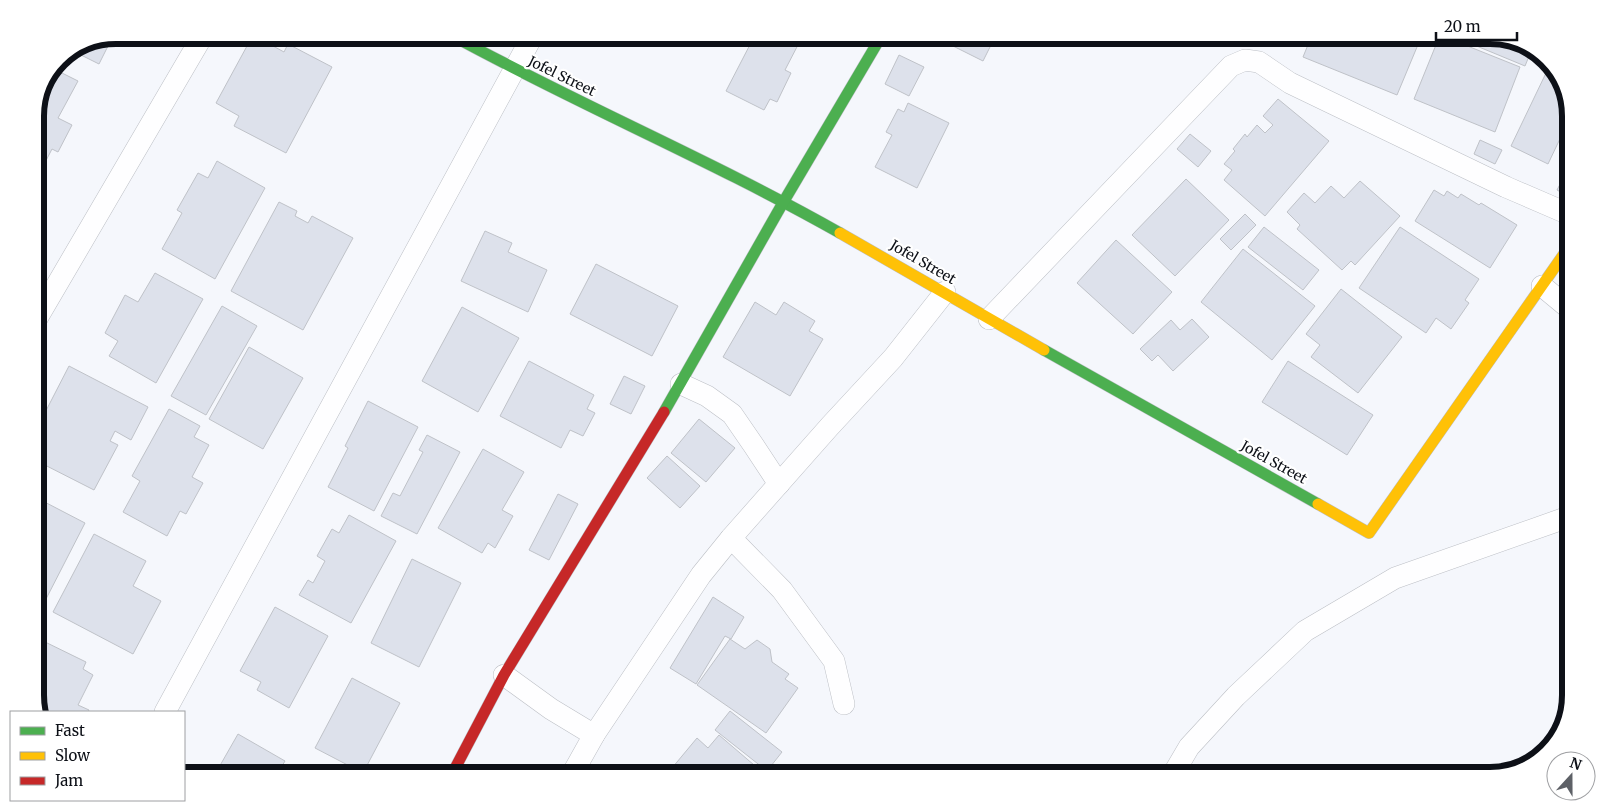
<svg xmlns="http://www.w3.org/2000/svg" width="1606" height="811" font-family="Merriweather,serif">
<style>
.building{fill:#dde1eb;stroke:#bfc2c8}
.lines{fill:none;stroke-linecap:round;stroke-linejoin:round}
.street-casing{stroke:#bcbfc5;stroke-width:22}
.fast-casing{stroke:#bcbfc5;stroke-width:12}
.slow-casing{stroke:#bcbfc5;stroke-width:12}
.jam-casing{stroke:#bcbfc5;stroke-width:12}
.street{stroke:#fefeff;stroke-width:21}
.fast{stroke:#4caf50;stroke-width:11}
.slow{stroke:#ffc107;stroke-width:11}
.jam{stroke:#c62828;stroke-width:11}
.labels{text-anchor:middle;stroke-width:4.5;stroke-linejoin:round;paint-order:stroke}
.street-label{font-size:14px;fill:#0d1017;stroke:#fff}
.rim{fill:none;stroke:#0d1017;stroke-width:6}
</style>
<rect width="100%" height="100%" fill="#f5f7fc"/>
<g class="building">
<polygon points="253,35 284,52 288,44 332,67 286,153 234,126 239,116 216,103"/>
<polygon points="755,35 788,35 800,41 785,70 791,73 777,102 770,99 764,110 726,91"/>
<polygon points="944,35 996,35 983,61 941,40"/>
<polygon points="1312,35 1422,35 1397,95 1303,57"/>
<polygon points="1440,35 1520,67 1495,132 1414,99"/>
<polygon points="1450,35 1490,35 1526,43 1532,49 1525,66"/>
<polygon points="113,36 99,64 75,52"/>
<polygon points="899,55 924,67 909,96 885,84"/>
<polygon points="54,69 78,81 58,118 72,125 58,152 52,149 38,176 35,175 35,111"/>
<polygon points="1546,73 1560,79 1571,111 1571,126 1567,124 1548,164 1511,146"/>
<polygon points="1278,99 1329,141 1265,216 1224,180 1232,170 1224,164 1235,151 1233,149 1245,134 1247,137 1257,125 1265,133 1273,125 1263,116"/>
<polygon points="908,103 949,123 917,188 875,167 892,135 886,132 898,109 904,112"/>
<polygon points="1190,134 1211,151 1198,167 1177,149"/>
<polygon points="1480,140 1502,150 1495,164 1474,154"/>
<polygon points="217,161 265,188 215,279 162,249 182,213 177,210 198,173 208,178"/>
<polygon points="1567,171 1571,173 1571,198 1557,190"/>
<polygon points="1186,179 1229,220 1175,276 1132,235"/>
<polygon points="1360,181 1400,216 1355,265 1351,261 1342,270 1297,229 1300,225 1287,212 1304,193 1315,203 1331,186 1344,198"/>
<polygon points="1434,190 1444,196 1447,191 1458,198 1461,194 1479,205 1481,203 1517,225 1490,268 1415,221"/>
<polygon points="279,202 297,211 295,216 308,223 312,216 353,238 303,330 231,291"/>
<polygon points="1245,214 1256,225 1231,250 1220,239"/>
<polygon points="1264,227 1319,270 1303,290 1248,247"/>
<polygon points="1400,227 1479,279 1465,300 1469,303 1451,329 1436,318 1426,333 1359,288"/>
<polygon points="485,231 512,243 508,252 547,270 528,312 461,281"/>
<polygon points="1116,240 1172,292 1133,334 1077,283"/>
<polygon points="1243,249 1315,306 1272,360 1201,302"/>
<polygon points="596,264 678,306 652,356 570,314"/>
<polygon points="155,273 203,299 156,383 109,356 118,341 105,333 125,295 138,302"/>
<polygon points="1341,289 1402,337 1358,393 1311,357 1320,345 1306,334"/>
<polygon points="755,302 776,315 784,302 815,321 809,331 823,339 790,396 723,357"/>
<polygon points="222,306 257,326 206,415 171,396"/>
<polygon points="462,307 519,338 478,412 422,381"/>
<polygon points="1192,319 1209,337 1173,371 1158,355 1152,361 1140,349 1171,320 1180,330"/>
<polygon points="249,347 303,378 263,449 209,419"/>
<polygon points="529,361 594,395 587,409 595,413 583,436 570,430 561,448 500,416"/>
<polygon points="1288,361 1373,415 1347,455 1262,402"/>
<polygon points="69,366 148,407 131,440 115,431 110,441 118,445 94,490 35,460 35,432"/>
<polygon points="624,376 645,386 631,414 610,404"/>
<polygon points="368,401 418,427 374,511 328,487 348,448 345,446"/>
<polygon points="169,409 200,426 194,437 209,445 192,477 203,483 186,514 180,511 167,536 123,512 140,481 132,476"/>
<polygon points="699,419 735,448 706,482 671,453"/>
<polygon points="427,435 460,452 417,534 381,516 393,493 400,496 423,452 419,450"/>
<polygon points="483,449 524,472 502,510 513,516 495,548 488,543 482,553 438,528"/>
<polygon points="667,456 700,486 680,508 647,478"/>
<polygon points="558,494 578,504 549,560 529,550"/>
<polygon points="35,497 85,523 46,599 35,593"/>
<polygon points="349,515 396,541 351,623 299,595 308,580 313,583 325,561 317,556 332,529 339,533"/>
<polygon points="94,534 146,561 133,586 161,601 133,654 53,612"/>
<polygon points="412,559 461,583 419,667 371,643"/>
<polygon points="713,597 744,617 731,639 725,636 696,684 670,668"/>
<polygon points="275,607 328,636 289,708 257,690 261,682 240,671"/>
<polygon points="39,639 86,662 83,669 93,675 78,705 89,710 88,712 39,712 35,700 35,647"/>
<polygon points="730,639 745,649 757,640 770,649 772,662 789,674 785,679 798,688 766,733 697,685"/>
<polygon points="352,678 400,703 363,773 315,748"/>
<polygon points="730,711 782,752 767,771 715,730"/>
<polygon points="238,734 285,761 276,776 214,776"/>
<polygon points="719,735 761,771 757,776 682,776 672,768 697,738 708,748"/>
</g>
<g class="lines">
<defs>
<g id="street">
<polyline points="1542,286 1571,310"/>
<polyline points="989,319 1231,66 1245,60 1259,62 1290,83 1506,187 1571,215"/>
<polyline points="35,322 203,35"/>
<polyline points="681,384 707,396 732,414 754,446 779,484"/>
<polyline points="731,538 782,590 834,661 844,704"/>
<polyline points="504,675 551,709 594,735 571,776"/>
<polyline points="165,712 533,35"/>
<polyline points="594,735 701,575 731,538 830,426 893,358 945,292"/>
<polyline points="1172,776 1189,747 1236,696 1305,631 1395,578 1571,516"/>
</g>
<g id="fast">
<path d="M451,35C579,105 713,161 840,233"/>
<polyline points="1044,350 1318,504"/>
<polyline points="664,412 784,201 882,35"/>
</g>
<g id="slow">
<polyline points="840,233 1044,350"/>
<polyline points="1318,504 1369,533 1571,244"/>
</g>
<polyline id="jam" points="451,776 504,675 664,412"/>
</defs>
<use href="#street" class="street-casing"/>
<use href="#fast" class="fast-casing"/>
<use href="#slow" class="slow-casing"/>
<use href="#jam" class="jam-casing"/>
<use href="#street" class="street"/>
<use href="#fast" class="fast"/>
<use href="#slow" class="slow"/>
<use href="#jam" class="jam"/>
</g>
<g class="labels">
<g class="street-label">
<text transform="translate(562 76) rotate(26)" y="5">Jofel Street</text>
<text transform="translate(923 262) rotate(30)" y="5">Jofel Street</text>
<text transform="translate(1274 462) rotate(29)" y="5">Jofel Street</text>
</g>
</g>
<path d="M0 0H1606V811H0ZM116 44H1490A72 72 0 0 1 1562 116V695A72 72 0 0 1 1490 767H116A72 72 0 0 1 44 695V116A72 72 0 0 1 116 44Z" fill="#fff" fill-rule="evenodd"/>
<path class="rim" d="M116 44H1490A72 72 0 0 1 1562 116V695A72 72 0 0 1 1490 767H116A72 72 0 0 1 44 695V116A72 72 0 0 1 116 44Z"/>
<rect x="10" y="711" width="175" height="90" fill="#ffffff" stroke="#9e9fa2"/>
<rect x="20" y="727" width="25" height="8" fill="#4caf50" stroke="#9e9fa2"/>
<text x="55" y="736" font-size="15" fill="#0d1017">Fast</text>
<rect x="20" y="752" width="25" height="8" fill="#ffc107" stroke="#9e9fa2"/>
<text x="55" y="761" font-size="15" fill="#0d1017">Slow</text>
<rect x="20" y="777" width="25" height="8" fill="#c62828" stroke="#9e9fa2"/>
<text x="55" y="786" font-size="15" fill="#0d1017">Jam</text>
<g transform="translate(1571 776) rotate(21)"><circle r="24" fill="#ffffff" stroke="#9e9fa2"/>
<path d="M0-4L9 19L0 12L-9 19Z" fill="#5e6167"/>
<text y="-8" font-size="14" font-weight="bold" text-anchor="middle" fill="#0d1017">N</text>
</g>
<path d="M1436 32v8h81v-8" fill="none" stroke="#0d1017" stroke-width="2.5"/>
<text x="1444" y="32" font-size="15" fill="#0d1017" stroke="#ffffff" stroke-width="4" paint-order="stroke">20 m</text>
</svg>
